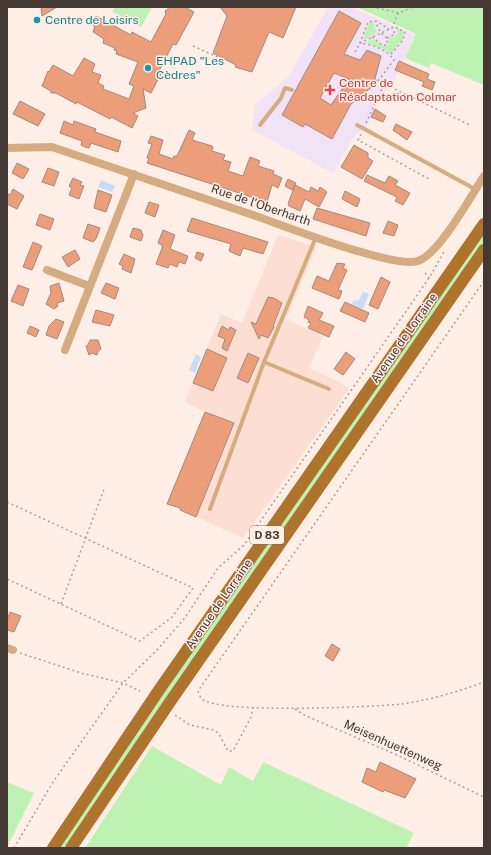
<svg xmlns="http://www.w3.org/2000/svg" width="491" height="855" viewBox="0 0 491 855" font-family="'Public Sans',sans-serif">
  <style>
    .built { fill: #fcdfd2 }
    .medical { fill: #f1e2f5 }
    .green { fill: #bef2b3 }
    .water { fill: #c6ddf6 }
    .building { fill: #ec9e7b; stroke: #a3897e; fill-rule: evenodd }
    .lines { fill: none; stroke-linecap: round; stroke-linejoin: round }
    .path { stroke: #aea099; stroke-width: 1.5; stroke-dasharray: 2 3; stroke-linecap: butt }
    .service { stroke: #d5ac82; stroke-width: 4 }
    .minor { stroke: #d5ac82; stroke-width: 8 }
    .primary { stroke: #ae732d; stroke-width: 12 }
    .culture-dot { fill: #0f9aa8; stroke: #ffeee6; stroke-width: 1.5 }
    .health-dot { fill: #e0444e; stroke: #ffeee6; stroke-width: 1.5 }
    .labels { text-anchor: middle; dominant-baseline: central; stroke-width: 3; stroke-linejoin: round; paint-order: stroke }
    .shield { fill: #ffeee6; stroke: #7b6f69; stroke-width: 1 }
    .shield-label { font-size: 11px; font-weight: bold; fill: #433833 }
    .culture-label { font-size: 12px; fill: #0d838f; stroke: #ffeee6; text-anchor: start }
    .health-label { font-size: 12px; fill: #be3a42; stroke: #ffeee6; text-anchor: start }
    .street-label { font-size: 12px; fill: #433833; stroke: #ffeee6 }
  </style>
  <rect width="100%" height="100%" fill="#ffeee6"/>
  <polygon class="built" points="278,235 317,247 286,319 323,336 309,368 341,383 349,389 243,538 167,504 205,412 185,402 221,314 242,323"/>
  <polygon class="medical" points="328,7 351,7 415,35 392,85 381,95 368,124 352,139 333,173 252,130 255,105 289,76"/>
  <g class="green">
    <polygon points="115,7 152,7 141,27 112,12"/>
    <polygon points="357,7 484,7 484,85 431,63 429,68 405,58 416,34"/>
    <polygon points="373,22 375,25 373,27 378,32 363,40 369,23"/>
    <polygon points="396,28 404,32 402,39 391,53 367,42 372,39 382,45 388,46 389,38 395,37 398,33"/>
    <polygon points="484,233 484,242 66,848 59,848 85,806"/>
    <polygon points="152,746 221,785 229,767 253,781 263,762 414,833 406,848 85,848"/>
    <polygon points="7,782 34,793 7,847"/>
  </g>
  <g class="water">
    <polygon points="101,180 115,186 112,192 98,187"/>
    <polygon points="363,292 369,294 363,309 352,304 353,301 359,300"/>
    <polygon points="196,354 201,357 195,373 189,370"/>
  </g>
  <g class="building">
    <polygon points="41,7 57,7 42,16"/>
    <polygon points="170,7 185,7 194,12 176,45 173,44 159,71 162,72 151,93 143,89 146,108 133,113 138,116 132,128 111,117 110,119 77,102 76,104 56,93 51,93 51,91 42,86 48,71 49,72 53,65 73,76 84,58 95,64 92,72 101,75 98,83 104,86 103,89 129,99 134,86 129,84 138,62 116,54 117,51 114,50 115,48 103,43 104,39 93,32 95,26 91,24 96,16 131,35 132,32 151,42 166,14 165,11"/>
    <polygon points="220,7 296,7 283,38 269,32 252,72 235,67 236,65 213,53 227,16"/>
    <path d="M339,11L361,23L344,54L360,60L367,50L381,56L373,86L351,104L332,139L305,124L303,127L282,115ZM334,73L349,79L331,105L320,98Z"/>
    <polygon points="399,61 429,74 427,79 435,82 432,90 422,86 424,82 395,70"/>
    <polygon points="20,101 45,114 38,126 13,114"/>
    <polygon points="375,109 386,116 383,122 371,117"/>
    <polygon points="64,121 73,125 74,121 96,129 95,132 121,141 118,152 91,143 89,148 85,147 81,145 82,141 60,133"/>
    <polygon points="396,124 412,132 407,140 393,130"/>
    <polygon points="189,130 195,133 192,140 212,146 213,147 212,151 225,155 223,160 231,162 228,171 243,176 250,157 260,161 258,166 274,171 273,174 282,178 278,188 272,185 267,202 147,163 149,159 147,158 152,144 148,143 151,136 163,140 159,154 173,159 174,156 177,156"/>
    <polygon points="354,145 368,153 368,158 373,161 362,179 341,167"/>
    <polygon points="17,163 29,169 23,179 12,173"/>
    <polygon points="48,168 59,172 54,186 42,182"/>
    <polygon points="367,175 385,183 389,176 398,181 395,185 410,193 403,205 395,201 397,197 364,181"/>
    <polygon points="73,178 82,182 80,185 84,186 79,199 69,195 72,188 69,186"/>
    <polygon points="288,179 296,183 292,190 285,186"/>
    <polygon points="295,185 309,192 311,187 318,191 320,187 327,192 319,207 305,199 300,211 289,206 288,204"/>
    <polygon points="13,189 24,196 17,209 7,204 7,193 10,195"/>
    <polygon points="98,190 112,195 106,212 94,208"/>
    <polygon points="345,191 360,199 357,207 342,199"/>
    <polygon points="149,202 159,205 155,217 145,213"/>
    <polygon points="317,208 370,223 366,236 313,219"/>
    <polygon points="40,214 54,219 50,230 36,225"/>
    <polygon points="192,218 268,242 263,254 243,248 240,256 229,251 231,244 187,231"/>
    <polygon points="388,221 398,225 394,236 383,233"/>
    <polygon points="88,224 100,228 96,239 93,242 83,238"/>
    <polygon points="133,228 141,230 143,235 141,241 130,237"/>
    <polygon points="163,230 175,235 170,249 188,256 185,264 179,262 177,267 170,264 168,268 156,264 162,248 162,245 158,243"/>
    <polygon points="33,242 42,246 32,270 23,267"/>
    <polygon points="75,250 80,259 68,267 62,257"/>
    <polygon points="197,252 204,254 201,261 195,258"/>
    <polygon points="124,254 135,259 131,273 122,269 123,266 119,264"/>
    <polygon points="337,263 345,264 343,268 347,270 338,290 342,291 339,299 312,288 317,276 329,281"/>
    <polygon points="381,277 390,282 378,309 369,305"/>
    <polygon points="59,283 64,301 57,303 58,306 54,309 46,304 51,293 50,286"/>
    <polygon points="106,283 119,288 115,299 101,293"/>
    <polygon points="18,285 29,289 23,306 11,301"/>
    <polygon points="268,297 274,298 282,303 273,326 274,327 268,338 261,335 259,339 251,322 256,324"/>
    <polygon points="345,302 369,313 365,322 340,311"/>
    <polygon points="308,306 323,313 319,320 334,326 329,337 308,328 311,323 308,322 309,320 304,317"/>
    <polygon points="96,310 114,315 110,326 92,322"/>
    <polygon points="56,319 64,322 57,339 46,335 49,326"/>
    <polygon points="30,326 39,330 36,337 27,333"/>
    <polygon points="222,326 229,330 230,327 236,330 227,351 222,348 225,339 218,336"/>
    <polygon points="90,340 98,340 101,349 98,351 97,355 92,353 89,355 86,346 88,345"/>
    <polygon points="207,349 227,358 213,391 193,383"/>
    <polygon points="346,352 355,359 343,375 334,369"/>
    <polygon points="248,353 259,358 248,383 237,378"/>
    <polygon points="205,412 234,423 196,517 180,510 181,508 167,504"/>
    <polygon points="10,612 21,616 14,632 7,630 7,620"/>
    <polygon points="332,644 340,649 333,661 325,656"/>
    <polygon points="380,762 416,779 405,798 384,790 383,792 362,782 367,768 376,772"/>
  </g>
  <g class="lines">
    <g class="path">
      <polyline points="372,7 399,13 413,7"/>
      <polyline points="372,37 382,45 387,45 387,38 381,33 375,21"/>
      <polyline points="387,38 395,34 392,28"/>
      <polyline points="193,46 222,59"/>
      <polyline points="355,52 360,43 392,28 398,13"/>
      <polyline points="391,54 403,40 405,32 393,26"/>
      <polyline points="375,80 384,84"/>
      <path d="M378,81L394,60C388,50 371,44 360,43L368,22L376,21L389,29"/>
      <polyline points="366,123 384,84 470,125"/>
      <polyline points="361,134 358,140 429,179"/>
      <polyline points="425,273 429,278"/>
      <path d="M484,281L198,691C199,693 200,698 202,699C216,714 375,707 402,704C430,700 457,692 484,682"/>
      <polyline points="7,502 193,588 172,617 140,641 7,579"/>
      <polyline points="61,604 104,489"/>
      <polyline points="20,653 81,673 123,683 140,691"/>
      <polyline points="295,709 306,716 397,755 484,797"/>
      <polyline points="175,715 190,725 214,730 219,734 228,751 233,751 251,717 253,708"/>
      <polyline points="14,848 53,782 123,683 157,650 184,619 218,568 244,545 429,278 445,250"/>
    </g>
    <g class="service">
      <polyline points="260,125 281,98 285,88 292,90"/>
      <polyline points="357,125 475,189"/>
      <polyline points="316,237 264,362 329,389"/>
      <polyline points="210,509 264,362"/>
    </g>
    <g class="minor">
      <path d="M7,148L52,147C119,169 186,192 253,215C282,225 394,269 418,261C439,254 471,196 484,176"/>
      <polyline points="47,270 89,286"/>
      <polyline points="65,350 134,174"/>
      <polyline points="7,648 13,650"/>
    </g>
    <g class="primary">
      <polyline points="53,848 159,690 484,224"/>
      <polyline points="71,848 172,699 484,250"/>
    </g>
  </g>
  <g class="culture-dot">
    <circle cx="37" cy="20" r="4"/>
    <circle cx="148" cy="68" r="4"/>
  </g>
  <path class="health-dot" d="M328 84h4v4h4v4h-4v4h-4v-4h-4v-4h4z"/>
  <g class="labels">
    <rect class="shield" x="250" y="526" width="34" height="18" rx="3"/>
    <g class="shield-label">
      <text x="267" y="535">D 83</text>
    </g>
    <g class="culture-label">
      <text x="45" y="20">Centre de Loisirs</text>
      <text x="156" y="61">EHPAD "Les<tspan x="156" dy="14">Cèdres"</tspan></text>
    </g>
    <g class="health-label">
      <text x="339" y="83">Centre de<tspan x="339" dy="14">Réadaptation Colmar</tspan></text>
    </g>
    <g class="street-label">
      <text transform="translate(261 205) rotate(19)">Rue de l'Oberharth</text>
      <text transform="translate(404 338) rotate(-55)">Avenue de Lorraine</text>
      <text transform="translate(219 604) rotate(-55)">Avenue de Lorraine</text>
      <text transform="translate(393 745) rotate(24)">Meisenhuettenweg</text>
    </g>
  </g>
  <rect width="491" height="855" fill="none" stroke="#433833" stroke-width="16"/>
</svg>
